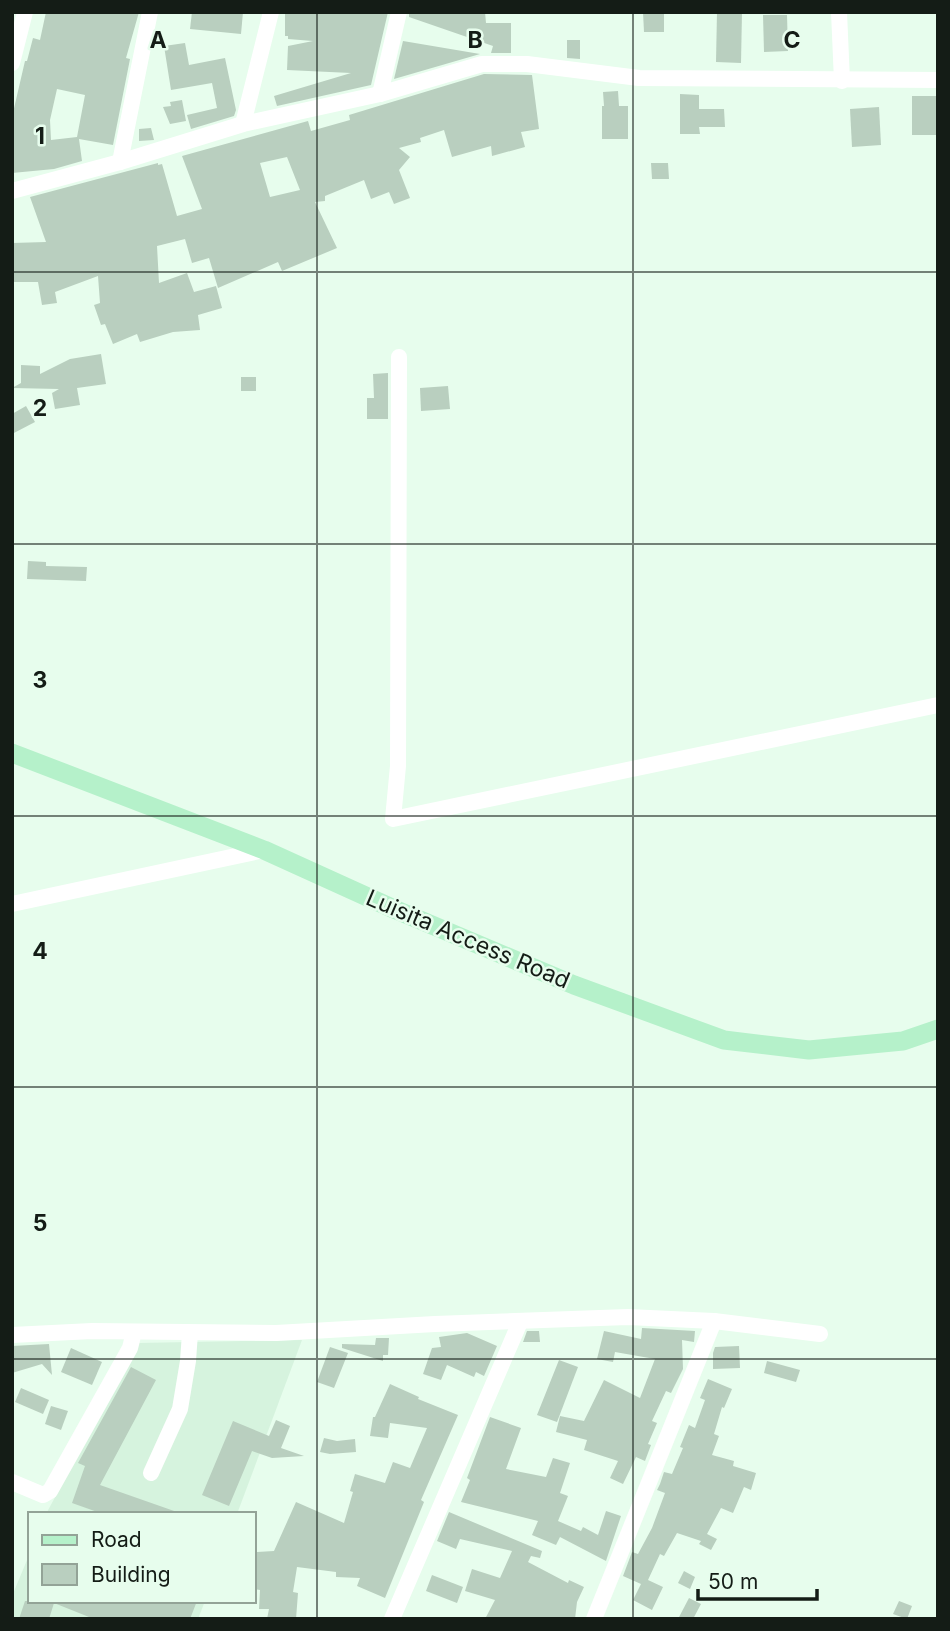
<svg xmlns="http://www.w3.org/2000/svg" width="950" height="1631" viewBox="0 0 950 1631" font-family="Inter,sans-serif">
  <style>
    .built { fill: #d6f3de }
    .building { fill: #b9cfbf; fill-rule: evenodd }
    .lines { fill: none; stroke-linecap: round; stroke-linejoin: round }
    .minor { stroke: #fff; stroke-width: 16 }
    .major { stroke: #b5f1ca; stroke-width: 19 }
    .grid { fill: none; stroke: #141c16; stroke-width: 2; stroke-opacity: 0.55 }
    .labels { text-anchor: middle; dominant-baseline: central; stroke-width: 5; stroke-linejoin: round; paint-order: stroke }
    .street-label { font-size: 23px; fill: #141c16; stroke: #e7fded }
    .grid-label { font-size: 23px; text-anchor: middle; font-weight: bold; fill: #141c16; stroke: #e7fded; stroke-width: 5; stroke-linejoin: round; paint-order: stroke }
  </style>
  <rect width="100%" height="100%" fill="#e7fded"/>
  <g class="built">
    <polygon points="302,1340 237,1514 46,1514 138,1343"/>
    <polygon points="30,1553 30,1601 205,1601 198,1619 12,1619 12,1596"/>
  </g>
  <g class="building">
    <path d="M46,12H139L126,58L130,59L113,145L79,139L82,161L54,169L12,173V117L25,61H27L33,38L40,40ZM57,89L85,95L77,137L51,140L50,120Z"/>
    <polygon points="192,12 243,12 241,34 190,29"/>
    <polygon points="325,12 388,12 371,85 277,106 274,96 351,73 287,70 288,46 313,41 288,39 288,36 285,36 285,14"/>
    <polygon points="409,12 485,12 486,23 511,23 511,53 491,53 493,46 409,17"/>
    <polygon points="643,12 664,12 664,32 644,32"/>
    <polygon points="717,12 742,12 741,63 716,62"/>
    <polygon points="763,15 787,15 788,51 764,52"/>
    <polygon points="567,40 580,40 580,59 567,58"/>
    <polygon points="403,41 480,54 394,79"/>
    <polygon points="185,43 189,65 225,58 236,110 234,116 191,129 187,115 217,108 212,83 171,90 164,46"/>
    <path d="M484,74L532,75L539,129L521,132L525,147L492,156L491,146L452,157L444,130L420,138L421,142L399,148L410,157L399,170L410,198L394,204L389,192L371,199L364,180L325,196V201L315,202L337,248L282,271L278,262L218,288L209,258L192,263L185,239L157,246L159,283L187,273L194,292L216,286L222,308L198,315L200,330L173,332L140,342L137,334L113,344L105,324L101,325L94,305L100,303L98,276L55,292L57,303L42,305L38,282H12V243L46,242L30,197L158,163V165L162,164L177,216L202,209L182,156L308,121L311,131L350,120L349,115ZM287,157L300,190L270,197L260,163Z"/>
    <polygon points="618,91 619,106 628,106 628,139 602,139 602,106 604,106 603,92"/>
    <polygon points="680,94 699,95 699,109 724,109 725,127 699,127 700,134 680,134"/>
    <rect x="912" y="96" width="26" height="39"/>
    <polygon points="182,100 186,121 170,124 163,107 171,106 170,102"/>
    <polygon points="879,107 881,145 852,147 850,109"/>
    <polygon points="151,128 154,140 139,141 139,129"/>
    <polygon points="651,163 668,163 669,179 652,179"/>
    <polygon points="101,354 106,384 77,388 80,405 55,409 52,393 59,389 12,388 21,383 21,365 40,366 40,374 70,359"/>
    <polygon points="388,373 388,419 367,419 367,398 374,398 373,374"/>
    <rect x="241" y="377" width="15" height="14"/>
    <polygon points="448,386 450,409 421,411 420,388"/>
    <polygon points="26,406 35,422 12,434 12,414"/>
    <polygon points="28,561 46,562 46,566 87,567 86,581 27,579"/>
    <polygon points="642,1328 695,1331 694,1342 682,1340 683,1369 671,1393 666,1391 652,1421 657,1423 648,1444 651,1445 645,1461 636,1457 623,1484 610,1478 618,1461 584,1450 587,1440 556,1432 560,1416 584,1421 604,1380 640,1398 655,1359 615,1352 613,1362 597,1359 604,1331 641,1339"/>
    <polygon points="527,1331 539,1331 540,1342 523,1342"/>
    <polygon points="467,1333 497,1346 484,1376 476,1372 474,1377 447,1365 441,1380 423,1374 432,1348 441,1347 439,1337"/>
    <polygon points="376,1338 389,1338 388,1355 383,1355 383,1361 342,1348 342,1344 375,1345"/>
    <polygon points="49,1344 52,1375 42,1364 12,1373 12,1346"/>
    <polygon points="739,1346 740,1368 713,1369 713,1353 715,1347"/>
    <polygon points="330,1347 348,1353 334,1388 317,1382"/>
    <polygon points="71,1348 102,1362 92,1385 61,1372"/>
    <polygon points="559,1360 578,1367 557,1422 537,1415"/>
    <polygon points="767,1361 800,1370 796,1382 764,1373"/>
    <polygon points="131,1367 156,1380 100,1485 177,1512 176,1514 103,1514 72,1503 85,1466 78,1463"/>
    <polygon points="708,1379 732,1389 724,1408 722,1407 714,1434 719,1436 712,1455 734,1461 733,1466 756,1473 751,1490 744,1487 733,1513 721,1508 707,1534 717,1539 711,1550 699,1544 701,1541 677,1533 664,1556 660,1554 648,1580 663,1587 652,1610 633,1600 641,1584 623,1576 632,1552 638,1554 652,1528 665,1493 657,1490 660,1484 664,1472 672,1474 683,1448 680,1447 689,1425 695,1428 705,1400 700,1398"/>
    <polygon points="390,1384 419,1397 418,1399 458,1415 421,1500 424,1502 385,1598 357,1586 360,1578 336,1577 336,1572 297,1567 293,1592 298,1593 296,1619 267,1619 269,1609 259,1609 260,1590 254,1589 254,1570 257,1570 257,1552 274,1551 296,1502 344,1523 353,1492 350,1491 355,1474 385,1483 393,1462 410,1468 427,1428 390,1423 388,1438 370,1436 373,1417 375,1417"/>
    <polygon points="21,1388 49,1400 43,1414 15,1402"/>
    <polygon points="51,1406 68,1411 61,1430 45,1424"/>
    <polygon points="490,1417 521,1428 506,1469 546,1477 553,1458 570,1463 560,1493 568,1496 558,1521 581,1531 583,1527 598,1535 606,1511 621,1516 606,1561 560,1537 556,1545 532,1535 538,1521 461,1502 470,1480 467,1478"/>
    <polygon points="276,1420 290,1426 281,1448 304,1456 272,1458 252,1451 229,1506 202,1495 233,1421 269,1436"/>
    <polygon points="324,1438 337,1441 355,1439 356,1452 330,1454 320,1452"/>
    <polygon points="449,1512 542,1551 540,1558 531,1556 528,1562 568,1583 569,1580 584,1587 577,1602 575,1619 485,1619 495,1600 465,1591 472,1569 500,1578 512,1551 460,1539 456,1549 437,1541"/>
    <polygon points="684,1571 695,1577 690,1589 678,1583"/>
    <polygon points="432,1575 463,1587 457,1603 426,1591"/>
    <polygon points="689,1598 701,1604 693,1619 678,1619"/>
    <polygon points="25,1601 197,1601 190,1619 94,1619 54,1603 49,1619 19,1619"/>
    <polygon points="899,1601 912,1606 907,1619 893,1614"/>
  </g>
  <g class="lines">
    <g class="minor">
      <polyline points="839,12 842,81"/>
      <polyline points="12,63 25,12"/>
      <polyline points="380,94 399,12"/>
      <polyline points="243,124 271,12"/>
      <polyline points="120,162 150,12"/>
      <polyline points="12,191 120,162 243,124 380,94 482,64 527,64 639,78 938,80"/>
      <polyline points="399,357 398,766 393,819 938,705"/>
      <polyline points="12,904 264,850"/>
      <polyline points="12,1335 92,1331 276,1333 435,1324 628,1317 714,1321 820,1334"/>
      <polyline points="151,1473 180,1409 188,1361 190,1333"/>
      <polyline points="12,1482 43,1495 50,1491 130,1348 134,1332"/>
      <polyline points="392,1619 520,1322"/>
      <polyline points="594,1619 714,1321"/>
    </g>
    <polyline class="major" points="12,753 264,850 394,909 574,985 724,1040 809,1050 903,1041 938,1029"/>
  </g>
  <path class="grid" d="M317,12V1619M633,12V1619M12,272H938M12,544H938M12,816H938M12,1087H938M12,1359H938"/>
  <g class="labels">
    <g class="street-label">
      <text transform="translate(468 939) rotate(23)">Luisita Access Road</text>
    </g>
  </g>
  <g class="grid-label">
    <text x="158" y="48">A</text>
    <text x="475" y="48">B</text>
    <text x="792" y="48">C</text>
    <text x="40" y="144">1</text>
    <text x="40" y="416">2</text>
    <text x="40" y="688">3</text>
    <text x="40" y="959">4</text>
    <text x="40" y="1231">5</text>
  </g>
  <rect width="950" height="1631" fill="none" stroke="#141c16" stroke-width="28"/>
  <rect x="28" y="1512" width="228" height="91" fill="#e7fded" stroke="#93a397" stroke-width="2"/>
  <rect x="42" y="1535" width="35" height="10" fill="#b5f1ca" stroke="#93a397" stroke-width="2"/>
  <text x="91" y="1547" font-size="21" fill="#141c16">Road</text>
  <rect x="42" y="1564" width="35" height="21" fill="#b9cfbf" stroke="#93a397" stroke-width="2"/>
  <text x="91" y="1582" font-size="21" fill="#141c16">Building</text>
  <path d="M698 1589v10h119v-10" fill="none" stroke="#141c16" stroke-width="3.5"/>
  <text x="708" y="1589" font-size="21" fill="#141c16" stroke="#e7fded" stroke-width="5" paint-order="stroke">50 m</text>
</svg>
